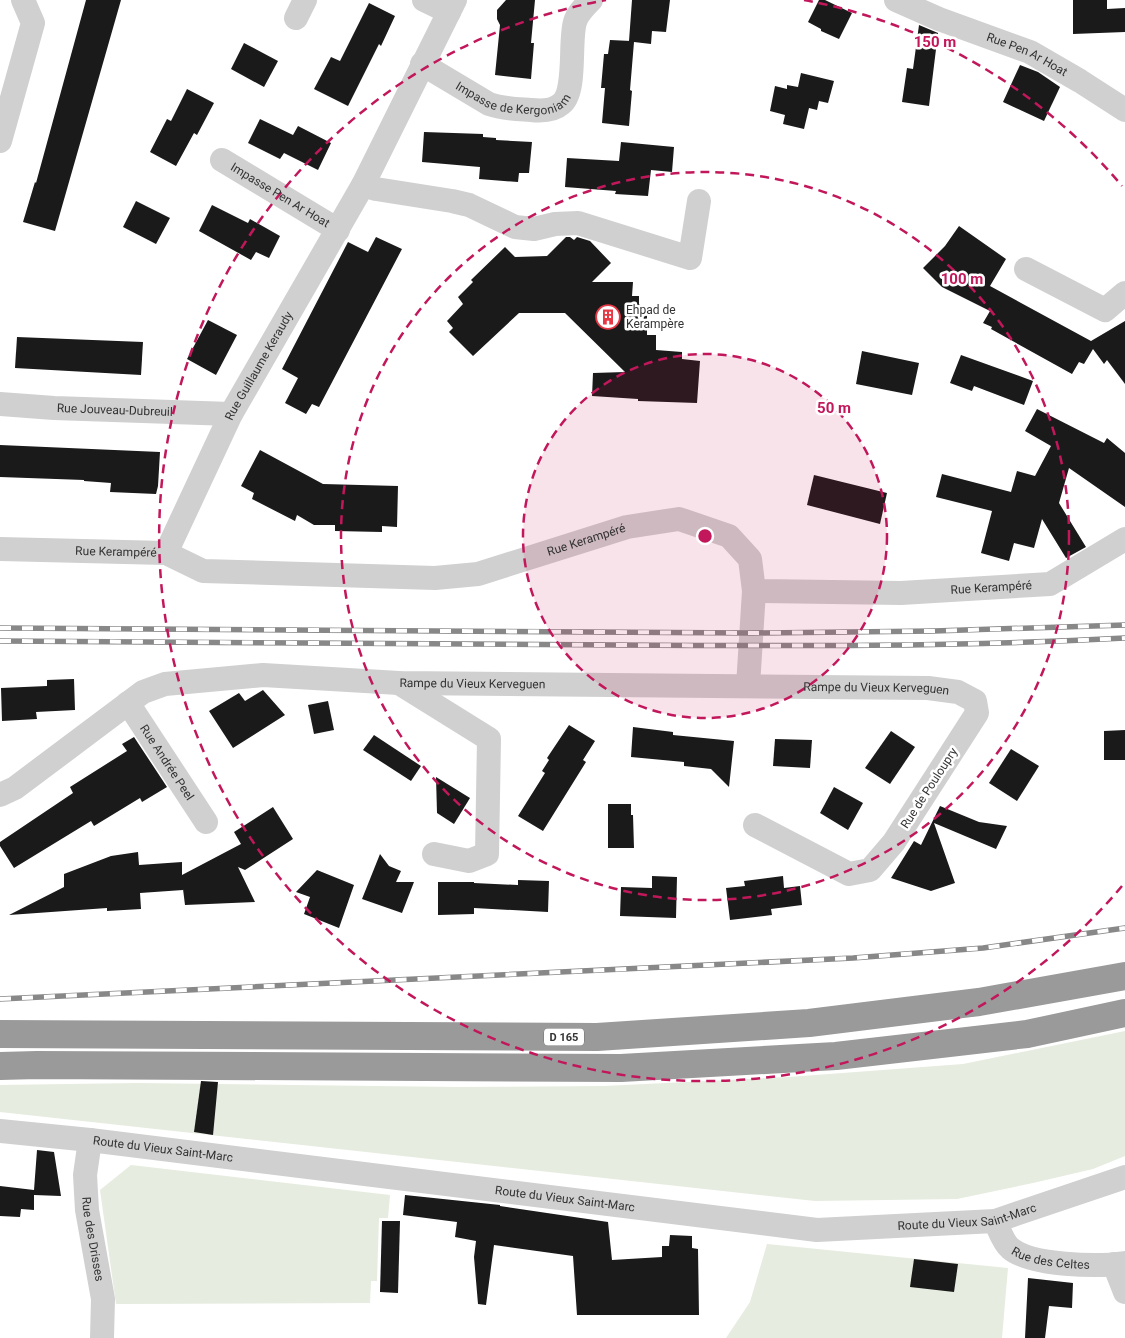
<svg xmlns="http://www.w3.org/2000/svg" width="1125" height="1338" viewBox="0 0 1125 1338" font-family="Roboto,sans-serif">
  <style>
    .green { fill: #e6ecdf }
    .building { fill: #1a1a1a }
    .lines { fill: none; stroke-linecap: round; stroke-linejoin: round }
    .street { stroke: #d0d0d0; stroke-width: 24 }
    .highway { stroke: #9a9a9a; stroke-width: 28 }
    .rail-casing { stroke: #888; stroke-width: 5.5 }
    .rail { stroke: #fff; stroke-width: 4; stroke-dasharray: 11; stroke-linecap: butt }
    .ring { fill: none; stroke: #c2185b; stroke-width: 2.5; stroke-dasharray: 9 6 }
    .labels { text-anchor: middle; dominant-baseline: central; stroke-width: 5; stroke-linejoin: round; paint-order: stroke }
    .shield { fill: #fff; stroke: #707070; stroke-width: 1 }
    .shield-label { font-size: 11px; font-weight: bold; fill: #333 }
    .street-label { font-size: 12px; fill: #333; stroke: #fff }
    .poi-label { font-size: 12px; fill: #333; stroke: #fff; text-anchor: start }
    .centre { fill: #c2185b; stroke: #fff; stroke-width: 2.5 }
    .ring-label { font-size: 15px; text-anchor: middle; font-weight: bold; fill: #c2185b; stroke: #fff; stroke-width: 5; stroke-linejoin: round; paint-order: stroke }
  </style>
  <rect width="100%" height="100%" fill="#fff"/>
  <g class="green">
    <polygon points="1125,1031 1125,1156 1093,1169 1033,1183 957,1199 815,1201 0,1112 0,1085 138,1083 457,1087 604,1086 789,1077 963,1064"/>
    <polygon points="131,1165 390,1195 388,1218 379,1218 377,1281 371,1281 370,1303 116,1304 100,1190"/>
    <polygon points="767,1244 1008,1268 1002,1338 726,1338 750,1302"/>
  </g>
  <g class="building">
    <polygon points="86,0 121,0 55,231 23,222 35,182 36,183"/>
    <polygon points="506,0 535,0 531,43 534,43 531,79 495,75 500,25 497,19 497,10"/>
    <polygon points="632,0 670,0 666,32 652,31 651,44 634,42 630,90 632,91 629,126 602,123 605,88 601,88 604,54 608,54 610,40 631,41 629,41"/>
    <polygon points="819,0 825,0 852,13 839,39 821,31 821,29 808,22"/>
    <polygon points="1073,0 1107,0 1107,9 1125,8 1125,32 1073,34"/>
    <polygon points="369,3 395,16 381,46 379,44 348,106 314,89 331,57 340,61"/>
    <polygon points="919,25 938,33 929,106 902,102 907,68 913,69"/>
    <polygon points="244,43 278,61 264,87 231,69"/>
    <polygon points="1020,65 1038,72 1060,87 1044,121 1003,102"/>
    <polygon points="801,73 834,81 828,103 819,101 817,110 809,108 804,129 783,124 785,115 770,111 775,86 787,89 787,85 798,87"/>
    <polygon points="187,89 214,103 197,135 194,133 176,166 150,152 167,119 171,121"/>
    <polygon points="260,119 293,135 298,126 331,143 318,170 284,153 280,159 248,143"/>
    <polygon points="424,132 483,134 483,137 496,138 496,140 532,142 529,173 519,173 518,182 479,179 480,167 422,162"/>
    <polygon points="621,142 674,147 672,172 651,170 648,196 615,194 616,191 565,187 567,158 619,161"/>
    <polygon points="136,201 170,218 156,244 123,227"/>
    <polygon points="212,205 248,223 250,219 280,236 269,258 256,252 251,260 199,231"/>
    <polygon points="959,226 1006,259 990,286 1091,341 1125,321 1125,384 1107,360 1104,364 1093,349 1084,364 1079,362 1072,374 991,329 992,327 983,323 990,311 942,287 923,268 945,246"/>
    <polygon points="376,237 402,249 319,407 312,404 306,414 285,403 298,378 282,369 348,242 368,252"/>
    <polygon points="566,237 570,237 574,240 577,237 590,241 611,263 592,282 633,282 632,296 639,296 639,304 647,313 647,335 656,335 656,350 682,352 682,359 700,361 697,403 638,401 638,399 592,396 593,373 625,372 565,313 519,313 473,356 449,332 453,328 447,321 463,304 458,297 473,282 471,280 505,247 515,257 547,256"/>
    <polygon points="208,320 237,335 216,375 187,359"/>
    <polygon points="17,337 143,342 141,375 15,368"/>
    <polygon points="862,351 919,363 912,395 856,384"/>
    <polygon points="961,355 1033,381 1024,405 974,386 972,391 950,383"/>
    <polygon points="1037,409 1104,443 1107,438 1125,453 1125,507 1069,468 1059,503 1086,547 1066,558 1042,519 1034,548 1014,543 1009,561 981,553 992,511 936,497 942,474 1011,492 1017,471 1035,476 1051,446 1025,431"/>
    <polygon points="0,445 160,452 158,486 156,494 110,492 111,483 84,481 84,480 0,477"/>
    <polygon points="260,450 323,484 398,486 397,527 382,526 382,532 335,531 335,525 314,525 297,515 295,521 252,499 254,493 241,486"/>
    <polygon points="814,475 887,493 880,524 807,505"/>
    <polygon points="74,679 75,710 36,712 37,719 2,721 1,688 47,686 47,680"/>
    <polygon points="263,690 285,715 233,748 209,711 239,693 245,701"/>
    <polygon points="328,701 334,730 314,734 308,705"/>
    <polygon points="569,725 595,741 583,760 586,762 543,831 518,816 545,773 542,771 549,760 547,758"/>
    <polygon points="633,727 673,732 673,735 734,741 729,787 711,769 684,766 684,762 631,757"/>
    <polygon points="1125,730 1125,760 1104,760 1104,731"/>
    <polygon points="891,731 915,747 890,784 865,768"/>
    <polygon points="374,735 421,766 411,781 363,750"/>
    <polygon points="134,737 167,787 142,802 140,798 94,826 91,821 14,868 0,846 0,842 73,793 70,787 127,751 122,744"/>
    <polygon points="775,739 812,740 810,768 773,766"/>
    <polygon points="1011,749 1039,766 1017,801 989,783"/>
    <polygon points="436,777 470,798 454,824 437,813"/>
    <polygon points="834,787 863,803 848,830 820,813"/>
    <polygon points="608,804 631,804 631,815 633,815 634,848 608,848"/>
    <polygon points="940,806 979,822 1007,826 996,849 934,823 955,883 931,891 891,878 914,841 921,845"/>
    <polygon points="273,807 293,839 245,870 238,867 255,902 185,905 183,889 183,890 140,893 141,909 107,911 107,908 9,915 64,887 64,874 111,856 138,852 139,865 182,862 182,875 241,844 234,832"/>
    <polygon points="380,854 389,866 401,871 396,882 414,882 402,913 362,899"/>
    <polygon points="317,870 354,885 339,928 304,914 310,897 296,892"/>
    <polygon points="652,876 677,877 676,918 620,916 621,887 652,888"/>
    <polygon points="783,876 784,888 800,886 802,905 771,909 772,915 730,920 726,888 745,886 744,881"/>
    <polygon points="518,880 549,881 548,912 474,908 474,914 438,915 438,882 474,882 474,883 518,885"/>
    <polygon points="201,1081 218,1082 213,1135 194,1132"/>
    <polygon points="37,1150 54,1152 61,1196 34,1195 34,1210 21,1209 20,1217 0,1216 0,1186 34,1190"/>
    <polygon points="405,1195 500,1205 500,1206 608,1222 612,1260 662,1257 662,1246 669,1246 670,1235 692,1236 692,1248 698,1249 699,1315 577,1315 573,1256 494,1245 486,1305 478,1304 474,1257 476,1241 455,1237 457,1222 403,1215"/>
    <polygon points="382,1221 400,1221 398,1293 380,1292"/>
    <polygon points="914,1259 958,1264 954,1292 910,1287"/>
    <polygon points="1028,1278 1073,1283 1072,1308 1049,1306 1045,1338 1025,1338"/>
  </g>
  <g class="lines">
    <g class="street">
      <polyline points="424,0 449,12"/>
      <path id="s1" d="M896,0L939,19L1030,52L1080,81L1125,110"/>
      <polyline points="296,18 305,0"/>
      <path id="s2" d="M422,64L489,104C503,109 516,109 531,110C540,111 553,111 561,104C577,92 569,42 575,22C577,14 585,6 591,0"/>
      <polyline points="0,141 33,23 23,0"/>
      <path id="s3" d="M222,160L338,230"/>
      <polyline points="363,185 376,189 452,201 469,205 515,227 534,229 555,224 578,223 690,258 699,201"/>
      <polyline points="1026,269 1105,310 1125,293"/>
      <path id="s4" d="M0,404L54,408L231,414"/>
      <path id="s5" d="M0,549L166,553L203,571L435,578L478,574L627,527L679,519L729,536L750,559L754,591L901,593L1050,584L1125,539"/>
      <path id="s6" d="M166,553L231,414L363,185L455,0"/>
      <polyline points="399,683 489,739 487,854 469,861 434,854"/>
      <polyline points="748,686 754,591"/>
      <path id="s7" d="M128,703L206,822"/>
      <path id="s8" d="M0,795L15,788L143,692L165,684L263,675L399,683L928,688L958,692L975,701L977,713L894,842L870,870L849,874L755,825"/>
      <path id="s9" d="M0,1131L90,1140L817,1230L995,1221L1125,1177"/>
      <path id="s10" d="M90,1140L85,1175L87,1210L103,1299L102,1338"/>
      <path id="s11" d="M995,1221C999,1229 1003,1242 1010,1248C1030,1266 1099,1267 1125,1263"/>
      <polyline points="1114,1264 1125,1292"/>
    </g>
    <g class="highway">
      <polyline points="0,1034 597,1037 809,1023 979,1002 1125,976"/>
      <polyline points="0,1066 37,1065 621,1068 836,1056 1027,1034 1125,1013"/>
    </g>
    <g class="rail-casing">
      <g id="rail">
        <polyline points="0,628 751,633 934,631 1125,625"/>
        <path d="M0,641C205,642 411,644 616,645C786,646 956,647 1125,638"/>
        <polyline points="0,999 853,958 983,948 1125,928"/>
      </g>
    </g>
    <use href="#rail" class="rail"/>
  </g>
  <circle cx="705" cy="536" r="182" fill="#c2185b" fill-opacity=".12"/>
  <g class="ring">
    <circle cx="705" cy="536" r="182"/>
    <circle cx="705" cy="536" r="364"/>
    <path d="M1122 886A545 545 0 1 1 606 0M804 0A545 545 0 0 1 1122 186"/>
  </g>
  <defs>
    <g id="building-ring" transform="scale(1.25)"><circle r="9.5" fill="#fff" stroke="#e63946" stroke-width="1.5"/><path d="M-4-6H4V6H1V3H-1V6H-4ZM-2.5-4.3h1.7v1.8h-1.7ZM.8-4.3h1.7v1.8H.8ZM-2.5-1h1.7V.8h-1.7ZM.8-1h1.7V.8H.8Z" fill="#e63946"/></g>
  </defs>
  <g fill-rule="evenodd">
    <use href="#building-ring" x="608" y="317"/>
  </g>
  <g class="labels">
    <rect class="shield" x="544" y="1028.5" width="40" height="17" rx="4"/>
    <g class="shield-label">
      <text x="564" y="1037">D 165</text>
    </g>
    <g class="street-label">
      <text stroke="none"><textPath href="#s1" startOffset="142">Rue Pen Ar Hoat</textPath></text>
      <text stroke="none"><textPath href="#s2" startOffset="102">Impasse de Kergoniam</textPath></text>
      <text stroke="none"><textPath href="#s3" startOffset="68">Impasse Pen Ar Hoat</textPath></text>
      <text stroke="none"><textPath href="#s6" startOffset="209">Rue Guillaume Keraudy</textPath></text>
      <text stroke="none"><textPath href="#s4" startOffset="115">Rue Jouveau-Dubreuil</textPath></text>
      <text stroke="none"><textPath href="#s5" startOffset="596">Rue Kerampéré</textPath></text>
      <text stroke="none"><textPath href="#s5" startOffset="116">Rue Kerampéré</textPath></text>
      <text stroke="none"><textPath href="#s5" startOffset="1045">Rue Kerampéré</textPath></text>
      <text stroke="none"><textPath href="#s8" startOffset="508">Rampe du Vieux Kerveguen</textPath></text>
      <text stroke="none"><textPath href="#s8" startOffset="912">Rampe du Vieux Kerveguen</textPath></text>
      <text stroke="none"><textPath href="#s7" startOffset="71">Rue Andrée Peel</textPath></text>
      <text transform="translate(929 788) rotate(-57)">Rue de Pouloupry</text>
      <text stroke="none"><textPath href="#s9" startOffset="164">Route du Vieux Saint-Marc</textPath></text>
      <text stroke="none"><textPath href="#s9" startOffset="569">Route du Vieux Saint-Marc</textPath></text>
      <text stroke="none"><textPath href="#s9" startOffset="974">Route du Vieux Saint-Marc</textPath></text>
      <text stroke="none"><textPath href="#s10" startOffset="100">Rue des Drisses</textPath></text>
      <text stroke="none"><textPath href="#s11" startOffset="74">Rue des Celtes</textPath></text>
    </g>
    <g class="poi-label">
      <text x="626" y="310">Ehpad de<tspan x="626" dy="14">Kerampère</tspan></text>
    </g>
  </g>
  <circle cx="705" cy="536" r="8" class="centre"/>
  <g class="ring-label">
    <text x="935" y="47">150 m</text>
    <text x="962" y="284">100 m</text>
    <text x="834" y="413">50 m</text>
  </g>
</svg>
